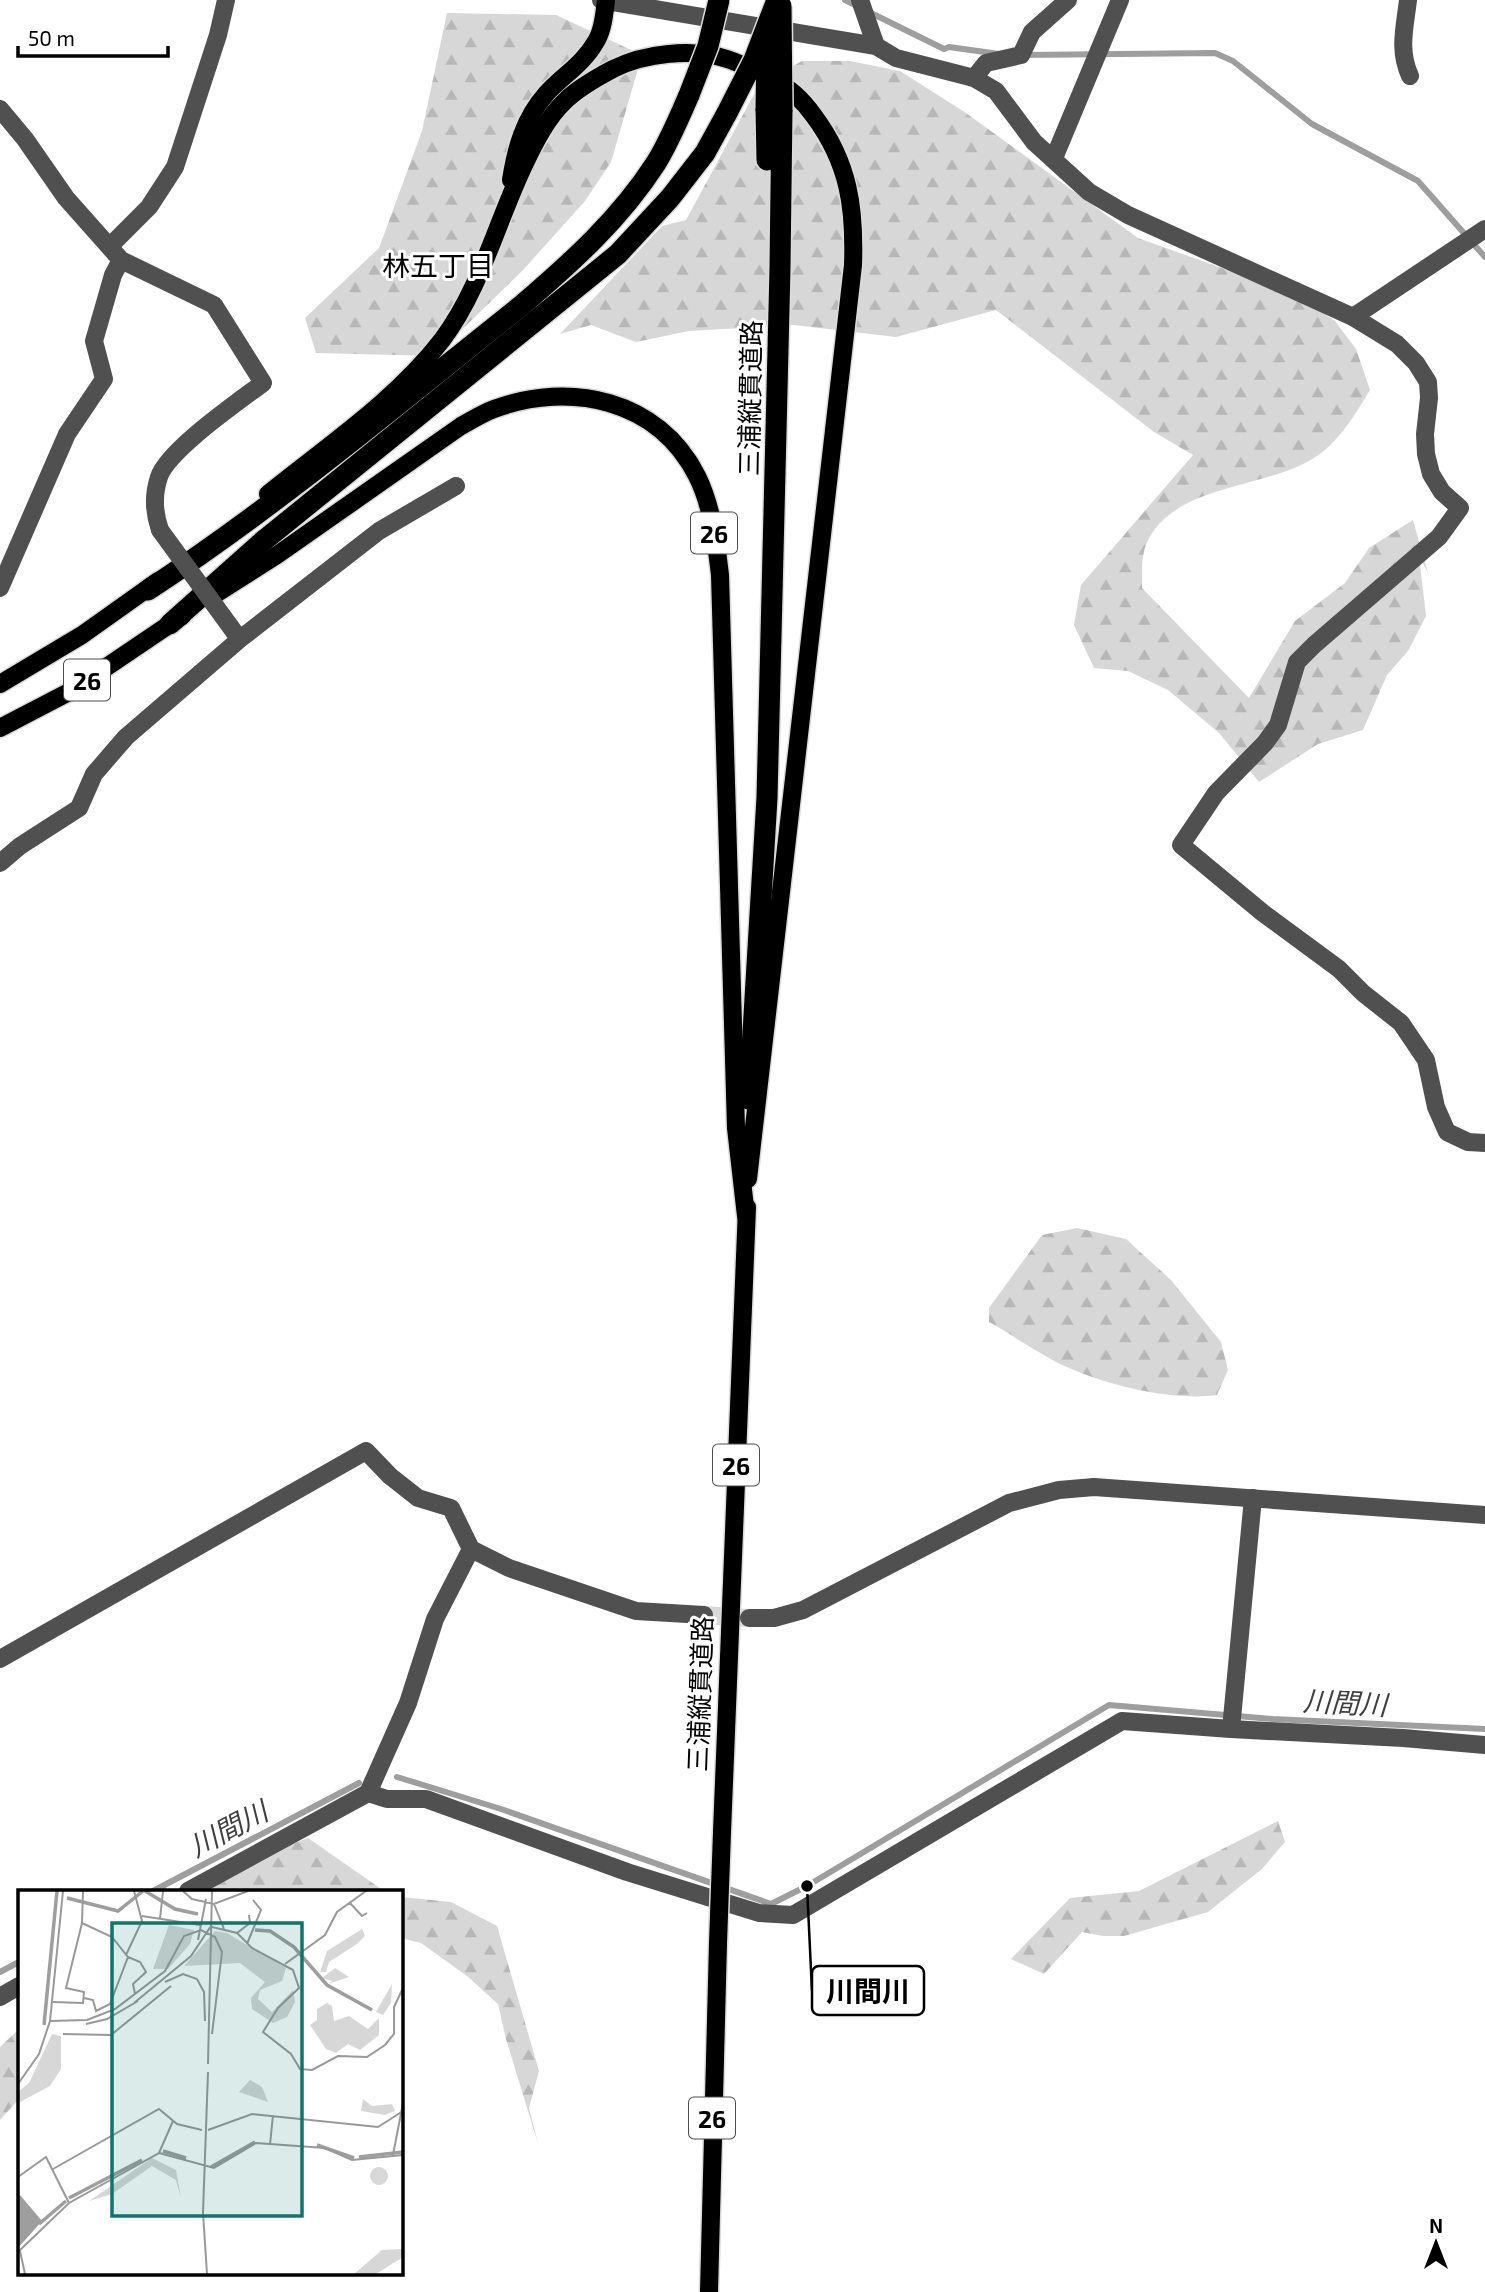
<svg xmlns="http://www.w3.org/2000/svg" width="1485" height="2292" viewBox="0 0 1485 2292" font-family="'Exo 2','Noto Sans JP',sans-serif">
  <style>
    .forest { fill: url(#forest-firs) }
    .lines { fill: none; stroke-linecap: round; stroke-linejoin: round }
    .stream { stroke: #9e9e9e; stroke-width: 6 }
    .minor-tunnel { stroke: #d9d9d9; stroke-width: 18; stroke-dasharray: 18 9; stroke-linecap: butt }
    .major-casing { stroke: #dbdbdb; stroke-width: 21 }
    .highway-casing { stroke: #dbdbdb; stroke-width: 24 }
    .minor { stroke: #505050; stroke-width: 18 }
    .major { stroke: #000; stroke-width: 18 }
    .highway { stroke: #000; stroke-width: 21 }
    .major-bridge-casing { stroke: #dbdbdb; stroke-width: 21; stroke-linecap: butt }
    .highway-bridge-casing { stroke: #dbdbdb; stroke-width: 24; stroke-linecap: butt }
    .minor-bridge { stroke: #505050; stroke-width: 18 }
    .major-bridge { stroke: #000; stroke-width: 18 }
    .highway-bridge { stroke: #000; stroke-width: 21 }
    .labels { text-anchor: middle; dominant-baseline: central; stroke-width: 6; stroke-linejoin: round; paint-order: stroke }
    .shield { fill: #fff; stroke: #4c4c4c; stroke-width: 2 }
    .shield-label { font-size: 24px; font-weight: bold; fill: #000 }
    .street-label { font-size: 26px; fill: #000; stroke: #fff }
    .neighbourhood-label { font-size: 28px; fill: #000; stroke: #fff }
    .water-label { font-size: 28px; font-style: italic; fill: #3f3f3f; stroke: #fff }
    .inset-river { fill: none; stroke: #9e9e9e; stroke-width: 3.5 }
    .inset-road { fill: none; stroke: #999; stroke-width: 2 }
    .view { fill: #0f766e; fill-opacity: 0.15; stroke: #0f766e; stroke-width: 3.5 }
    .inset-edge { fill: none; stroke: #000; stroke-width: 3.5 }
    .leader { fill: none; stroke: #000; stroke-width: 2.5 }
    .callout-dot { fill: #000; stroke: #fff; stroke-width: 2.5 }
    .callout { fill: #fff; stroke: #000; stroke-width: 2.5 }
    .callout-label { font-size: 28px; text-anchor: middle; font-weight: bold; fill: #000 }
  </style>
  <defs>
    <pattern id="forest-firs" width="22" height="20" patternUnits="userSpaceOnUse" patternTransform="scale(1.75)"><rect width="22" height="20" fill="#d7d7d7"/><path d="M5 1l3.5 6h-7zM16 11l3.5 6h-7z" fill="#b7b7b7"/></pattern>
  </defs>
  <rect width="100%" height="100%" fill="#fff"/>
  <g class="forest">
    <polygon points="447,13 556,15 642,55 611,162 585,201 523,270 435,356 316,353 305,318 379,248 422,131"/>
    <path d="M802,61H850L900,71L966,113L1138,238L1244,276L1310,304L1335,321L1356,349L1370,390C1354,417 1335,448 1307,462C1258,489 1170,486 1146,545C1141,558 1142,574 1142,588L1249,698L1295,621L1345,583L1369,548L1413,520L1428,573L1419,556L1426,616L1408,651L1387,675L1363,730L1318,744L1259,782L1219,733L1168,690L1128,671L1094,668L1074,625L1081,585L1193,455L1154,432L996,310L896,337L794,325L689,331L636,342L591,325L560,334L662,226L686,220L759,85Z"/>
    <path d="M1077,1228L1126,1239L1171,1280L1221,1342L1228,1370L1217,1395C1175,1401 1114,1387 1074,1370C1046,1359 1016,1337 989,1322V1308L1042,1235Z"/>
    <polygon points="1278,1821 1285,1842 1262,1869 1208,1912 1124,1936 1103,1936 1082,1932 1044,1974 1011,1959 1070,1898 1139,1891"/>
    <polygon points="308,1838 384,1891 205,1891 246,1862"/>
    <polygon points="401,1897 451,1902 497,1926 539,2071 529,2108 539,2147 506,2039 498,2004 467,1976 421,1943 401,1938"/>
    <polygon points="19,2029 19,2099 0,2120 0,2047"/>
  </g>
  <g class="lines">
    <g class="stream">
      <polyline points="845,0 859,7"/>
      <polyline points="869,12 944,49 949,47 999,54"/>
      <polyline points="1024,55 1215,53 1233,61 1312,124 1418,181 1485,257"/>
      <polyline points="397,1777 501,1809 771,1904 807,1886 1109,1705 1273,1719 1485,1729"/>
      <polyline points="153,1891 359,1783"/>
      <polyline points="0,1972 19,1962"/>
    </g>
    <polyline class="minor-tunnel" points="704,1615 746,1618"/>
    <g class="major-casing">
      <g id="major">
        <path d="M511,180C516,148 524,119 546,94C561,77 583,64 595,43C603,31 604,15 606,1"/>
        <path d="M268,494C327,446 395,401 442,340C481,288 497,221 525,163C535,142 547,118 565,101C578,88 596,78 613,69C645,53 692,48 727,59C743,64 759,73 775,81C790,88 804,102 814,116C849,163 855,208 853,265L748,1179"/>
        <path d="M211,597L277,555L461,426C472,420 483,413 494,409C570,381 658,399 697,476C712,506 716,541 720,575L736,1128L746,1216"/>
        <polyline points="0,684 82,635 158,581"/>
        <polyline points="0,728 71,691 182,616"/>
        <polyline points="722,1832 747,1207"/>
        <polyline points="709,2292 718,1943"/>
      </g>
    </g>
    <g class="highway-casing">
      <g id="highway">
        <polyline points="766,109 767,160"/>
        <path d="M148,590C279,504 400,402 522,305C572,262 620,219 656,163C669,142 679,118 689,95"/>
        <polyline points="170,624 262,542 618,254 670,198 705,153 727,113"/>
        <polyline points="749,1099 767,798 780,268 782,110"/>
      </g>
    </g>
    <g class="minor">
      <polyline points="601,0 876,46 896,58 974,78 996,91 1034,142 1089,192 1128,215 1353,317 1397,344 1416,363 1428,382 1429,398 1425,434 1426,454 1431,474 1442,492 1460,508 1439,537 1314,645 1297,662 1278,725 1265,743 1216,793 1181,845 1263,913 1339,969 1363,993 1401,1023 1426,1060 1436,1107 1447,1132 1468,1142 1485,1143"/>
      <polyline points="860,0 876,46"/>
      <path d="M1408,0C1405,27 1398,50 1410,76"/>
      <polyline points="974,78 986,63 1021,55 1032,32 1068,0"/>
      <path d="M0,109L25,139L66,198L121,260L214,305L263,383C238,402 168,450 159,477C153,495 154,513 160,530"/>
      <polyline points="1054,158 1120,0"/>
      <polyline points="110,246 149,207 175,167 218,35 226,0"/>
      <polyline points="1353,317 1485,229"/>
      <polyline points="0,588 67,434 104,379 94,341 113,275 121,260"/>
      <polyline points="0,863 20,846 79,808 94,774 126,737 240,639 379,531 456,486"/>
      <polyline points="749,1618 774,1618 803,1610 1009,1503 1059,1490 1094,1487 1485,1515"/>
      <polyline points="0,1659 366,1451 390,1476 418,1498 451,1508 471,1549 509,1568 636,1611 704,1615"/>
      <polyline points="1231,1729 1253,1498"/>
      <polyline points="368,1793 387,1799 426,1799 627,1872 759,1913 793,1915 1122,1721 1231,1729 1403,1738 1485,1745"/>
      <polyline points="188,1891 368,1793 408,1703 435,1619 471,1549"/>
      <polyline points="0,1997 19,1986"/>
    </g>
    <use href="#major" class="major"/>
    <use href="#highway" class="highway"/>
    <g class="major-bridge-casing">
      <polyline id="major-bridge" points="718,1943 722,1832"/>
    </g>
    <g class="highway-bridge-casing">
      <g id="highway-bridge">
        <polyline points="781,6 782,110"/>
        <polyline points="689,95 708,46 719,0"/>
        <polyline points="766,109 767,49"/>
        <polyline points="727,113 754,60 777,0"/>
      </g>
    </g>
    <polyline class="minor-bridge" points="160,530 235,633"/>
    <use href="#major-bridge" class="major-bridge"/>
    <use href="#highway-bridge" class="highway-bridge"/>
  </g>
  <g class="labels">
    <g class="shield">
      <rect x="691" y="512.5" width="46" height="41" rx="5"/>
      <rect x="64" y="659.5" width="46" height="41" rx="5"/>
      <rect x="713" y="1444.5" width="46" height="41" rx="5"/>
      <rect x="689" y="2097.5" width="46" height="41" rx="5"/>
    </g>
    <g class="shield-label">
      <text x="714" y="533">26</text>
      <text x="87" y="680">26</text>
      <text x="736" y="1465">26</text>
      <text x="712" y="2118">26</text>
    </g>
    <g class="street-label">
      <text transform="translate(749 398) rotate(-89)">三浦縦貫道路</text>
      <text transform="translate(699 1694) rotate(-88)">三浦縦貫道路</text>
    </g>
    <g class="neighbourhood-label">
      <text x="438" y="265">林五丁目</text>
    </g>
    <g class="water-label">
      <text transform="translate(1345 1702) rotate(3)">川間川</text>
      <text transform="translate(228 1828) rotate(-28)">川間川</text>
    </g>
  </g>
  <g transform="translate(18 1890)">
    <rect width="385" height="385" fill="#fff"/>
    <path d="M151,35L176,40L172,54L150,79H135ZM344,39L347,46L339,54L311,72L308,82H302L309,61ZM197,41L209,43L268,78L264,91L242,100L240,109L254,122L275,100L277,112L269,127L255,133L234,119L233,108L247,92L222,73L166,76ZM317,78L331,87L310,94L314,91L304,88ZM374,94L373,113L365,125L358,122ZM309,113L314,116L316,131L331,126L350,139L361,128V145L342,160L330,154L318,163L308,159L292,135L299,130V119ZM34,144L43,146V179L32,196L0,213V202L11,193ZM232,190L244,197L250,212L221,202ZM345,209L354,216L374,214L377,221L367,225L343,221ZM134,268L158,280L163,308L158,290L134,276L94,304L71,311ZM352 286a9 9 0 1 1 18 0a9 9 0 1 1-18 0ZM385,359V367L358,384H336L364,360Z" fill="#d7d7d7"/>
    <path d="M2,305L24,331L0,358V306Z" fill="#9e9e9e"/>
    <path class="inset-river" d="M127,1L157,19L180,24M49,8L100,21L125,1M237,40L252,41L276,57L309,95L354,120M26,135L39,1M299,255L336,268M145,261L168,268M341,267L385,262M193,277L237,252M51,308L124,270M21,334L48,311"/>
    <path class="inset-road" d="M165,1L174,9L196,14L230,1M331,12L344,26L349,23M196,14L206,39M124,26L182,35M142,29L145,1M64,33L94,47L110,67L122,72L128,82L115,94L117,104M194,37L219,43L234,58L275,80L281,98L260,118L245,142L273,164L282,179L294,180L320,166L349,167L367,155L376,144V117L385,98M219,43L232,33L231,25M180,50L188,9M229,54L243,20L235,10M108,65L124,31L116,1M267,74L307,45L319,22L348,1M147,92L165,84L179,89L186,102L187,131M66,108L75,110L78,121L92,114L110,67M35,112L65,113L66,102L48,98L64,33L65,1M116,113L173,66L193,36M32,131L69,130L97,119L147,81L166,46L183,40L197,47L204,62L194,144M68,134L89,129L120,111M45,144L93,145L153,96M190,174L194,1M0,194L21,164L32,131L45,1M190,240L234,224L360,237L385,221M252,255L255,225M141,263L196,278L238,253L307,258L334,270L385,265M375,265L385,213M35,279L141,219L159,234L184,240M0,287L28,267L51,313M2,361L7,384M0,362L51,313L141,263L155,231M189,384L185,323L190,182"/>
    <path class="view" d="M94,33H284V326H94Z"/>
    <rect width="385" height="385" class="inset-edge"/>
  </g>
  <path class="leader" d="M807 1886L812 1991"/>
  <circle class="callout-dot" cx="807" cy="1886" r="7"/>
  <rect class="callout" x="812" y="1966" width="112" height="49" rx="7"/>
  <g class="callout-label">
    <text x="868" y="2001">川間川</text>
  </g>
  <g transform="translate(1436 2243)" stroke="#ffffff" stroke-width="5" paint-order="stroke">
  <path d="M0-5L12 26L0 18L-12 26Z" fill="#000000"/>
  <text y="-10" font-size="19" font-weight="bold" text-anchor="middle" fill="#000000">N</text>
  </g>
  <path d="M18 46v10h150v-10" fill="none" stroke="#000000" stroke-width="3.5"/>
  <text x="28" y="46" font-size="21" fill="#000000" stroke="#ffffff" stroke-width="5" paint-order="stroke">50 m</text>
</svg>
